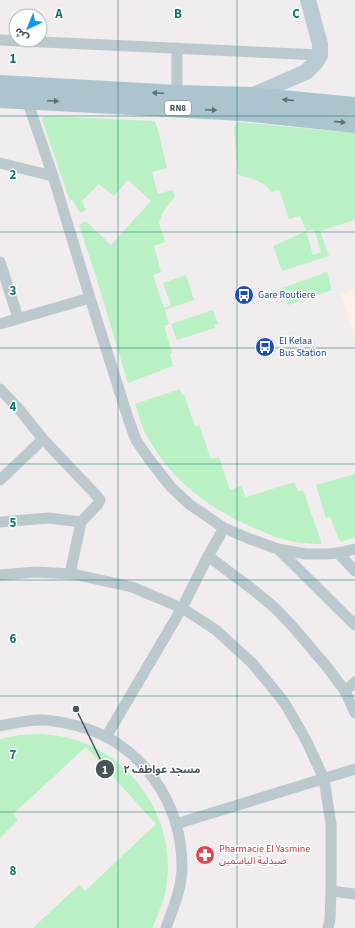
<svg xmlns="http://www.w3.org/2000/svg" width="355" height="928" viewBox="0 0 355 928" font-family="'Source Sans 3','Noto Sans Arabic',sans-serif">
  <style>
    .commercial { fill: #fdf1e5 }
    .green { fill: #b9f1c4; fill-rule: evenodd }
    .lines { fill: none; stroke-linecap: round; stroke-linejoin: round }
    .street { stroke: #bbc9ce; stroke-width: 11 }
    .secondary { stroke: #bacbd3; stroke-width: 16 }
    .primary { stroke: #abc4ce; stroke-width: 18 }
    .oneway { fill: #5e7178 }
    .grid { fill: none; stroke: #0f766e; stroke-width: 1; stroke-opacity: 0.55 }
    .labels { text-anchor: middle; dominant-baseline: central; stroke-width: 3; stroke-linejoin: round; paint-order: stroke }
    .shield { fill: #fff; stroke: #7d888d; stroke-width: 1 }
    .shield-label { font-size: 9px; font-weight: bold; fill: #45555c }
    .transit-label { font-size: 10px; fill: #164399; stroke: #fff; text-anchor: start }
    .health-label { font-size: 10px; fill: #be3a42; stroke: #fff; text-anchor: start }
    .grid-label { font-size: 13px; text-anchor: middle; font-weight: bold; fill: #0f766e; stroke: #fff; stroke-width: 3; stroke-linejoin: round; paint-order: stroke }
    .leader { fill: none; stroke: #45555c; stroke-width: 1.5 }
    .callout-dot { fill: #45555c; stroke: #fff; stroke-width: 1.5 }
    .mark-label { font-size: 12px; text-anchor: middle; font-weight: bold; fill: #fff }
    .callout-label { font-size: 11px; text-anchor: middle; font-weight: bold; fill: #45555c; stroke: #fff; stroke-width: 3; stroke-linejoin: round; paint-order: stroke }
  </style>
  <rect width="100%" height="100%" fill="#f1edee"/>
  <polygon class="commercial" points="355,289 355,338 341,294"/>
  <g class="green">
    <polygon points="45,116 154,121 157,126 167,168 152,172 158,194 172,190 175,196 163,212 159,223 165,242 154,246 161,272 153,275 164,308 171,305 163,283 186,275 194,300 165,310 169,324 164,326 172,353 170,354 173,366 128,383 96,277 79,225 86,221 111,245 151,201 128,180 114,196 99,184 82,201 86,210 80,213 72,199 70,201 42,120"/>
    <path d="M238,122L355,133V220L320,231L329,256L282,271L273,246L306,231L300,216L289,219L279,190L271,192C265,181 250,178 238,175L234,128L235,125ZM314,229L321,252L313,255L306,231Z"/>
    <polygon points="327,272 332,290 288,305 282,288"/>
    <polygon points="213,310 218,324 214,325 215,328 177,340 171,324"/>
    <path d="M180,389L182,395L184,394L195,426L199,425L211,459L219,457L230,490L241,486L246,497L294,482L298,491L303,490L321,541V544C306,544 290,542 276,537C269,535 263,531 256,529C210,509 171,481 147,436C141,426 139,415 135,404Z"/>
    <polygon points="355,474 355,537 342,542 339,540 330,517 326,518 316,485"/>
    <path d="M41,734C55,735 69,737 82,742C142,765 179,831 165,894C162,906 157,917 152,928H33L79,885L85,891L156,824L86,747L13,814L18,820L0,838V739L20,735Z"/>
  </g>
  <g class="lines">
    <g class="street">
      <polyline points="0,40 320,55"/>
      <polyline points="177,48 177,99"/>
      <polyline points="27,100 53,176 90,298 128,418 136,440 149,459 171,487 189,504 224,528 250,539 278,549 306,554 326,554 338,553 355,549"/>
      <polyline points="0,163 53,176"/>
      <polyline points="0,262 18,318"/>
      <polyline points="0,324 90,298"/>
      <polyline points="0,389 18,408 43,439 97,496 100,500 98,504 81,522 70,574"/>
      <polyline points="0,480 43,439"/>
      <polyline points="0,522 49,518 81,522"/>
      <polyline points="278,549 355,625"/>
      <polyline points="338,553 355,571"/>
      <polyline points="208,556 256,592 276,609 294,628 327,667 345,691 355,713"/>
      <polyline points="0,575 36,572 73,574 132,587 182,608 216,630 253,664 284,702 306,740 324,779 331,824 331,891 330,919 328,928"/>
      <polyline points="345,691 355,682"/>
      <path d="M0,726C14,723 27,720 42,720C54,720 66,723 78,726C141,743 182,802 182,867C182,888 173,908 166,928"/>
      <polyline points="106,737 182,608 208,556 224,528"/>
      <polyline points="176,824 355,769"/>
      <polyline points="331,891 355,894"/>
    </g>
    <polyline class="secondary" points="250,99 251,96 306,72 316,62 320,55 320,44 308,0"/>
    <g class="primary">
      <polyline points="0,84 178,94 251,96 355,106"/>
      <polyline points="0,99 243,112 355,124"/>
    </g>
  </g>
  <defs><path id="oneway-solid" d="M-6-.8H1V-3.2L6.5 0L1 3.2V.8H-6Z"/></defs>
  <g class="oneway">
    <use href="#oneway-solid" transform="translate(158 93) rotate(-177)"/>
    <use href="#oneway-solid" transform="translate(288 100) rotate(-175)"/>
    <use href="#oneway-solid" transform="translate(53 101) rotate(3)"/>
    <use href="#oneway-solid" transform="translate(211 110) rotate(3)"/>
    <use href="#oneway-solid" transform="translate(340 122) rotate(6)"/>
  </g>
  <path class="grid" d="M118,0V928M237,0V928M0,116H355M0,232H355M0,348H355M0,464H355M0,580H355M0,696H355M0,812H355"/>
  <defs>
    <g id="bus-disc" transform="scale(1)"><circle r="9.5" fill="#1a4fb4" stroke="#fff"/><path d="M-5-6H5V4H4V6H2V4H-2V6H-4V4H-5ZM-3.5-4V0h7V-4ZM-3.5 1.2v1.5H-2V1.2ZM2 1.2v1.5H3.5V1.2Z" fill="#fff"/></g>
    <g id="pharmacy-disc" transform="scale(1)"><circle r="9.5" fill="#e0444e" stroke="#fff"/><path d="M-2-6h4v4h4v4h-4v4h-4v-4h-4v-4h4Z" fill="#fff"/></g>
  </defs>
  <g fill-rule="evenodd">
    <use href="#bus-disc" x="244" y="295"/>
    <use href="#bus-disc" x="265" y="347"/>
    <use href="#pharmacy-disc" x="205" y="855"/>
  </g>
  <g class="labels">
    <rect class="shield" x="165" y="101" width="26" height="14" rx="3"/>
    <g class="shield-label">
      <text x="178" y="108">RN8</text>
    </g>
    <g class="transit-label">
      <text x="258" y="295">Gare Routiere</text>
      <text x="279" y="341">El Kelaa<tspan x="279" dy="12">Bus Station</tspan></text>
    </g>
    <g class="health-label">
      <text x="219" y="849">Pharmacie El Yasmine<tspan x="219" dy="12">صيدلية الياسمين</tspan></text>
    </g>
  </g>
  <g class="grid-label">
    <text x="59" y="18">A</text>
    <text x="178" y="18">B</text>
    <text x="296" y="18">C</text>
    <text x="13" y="63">1</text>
    <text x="13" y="179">2</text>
    <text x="13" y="295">3</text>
    <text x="13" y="411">4</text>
    <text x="13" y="527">5</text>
    <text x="13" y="643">6</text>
    <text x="13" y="759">7</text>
    <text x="13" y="875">8</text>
  </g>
  <path class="leader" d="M76 709L105 769"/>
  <g class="callout-dot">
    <circle cx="76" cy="709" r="4"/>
    <circle cx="105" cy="769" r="10"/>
  </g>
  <g class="mark-label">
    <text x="105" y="774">1</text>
  </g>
  <g class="callout-label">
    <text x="162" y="773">مسجد عواطف ٢</text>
  </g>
  <g transform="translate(28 28) rotate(224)"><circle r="19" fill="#ffffff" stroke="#b5bbbe"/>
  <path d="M0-3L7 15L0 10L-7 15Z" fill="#0e97e9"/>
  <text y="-6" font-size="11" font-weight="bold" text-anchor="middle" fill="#45555c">ش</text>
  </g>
</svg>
